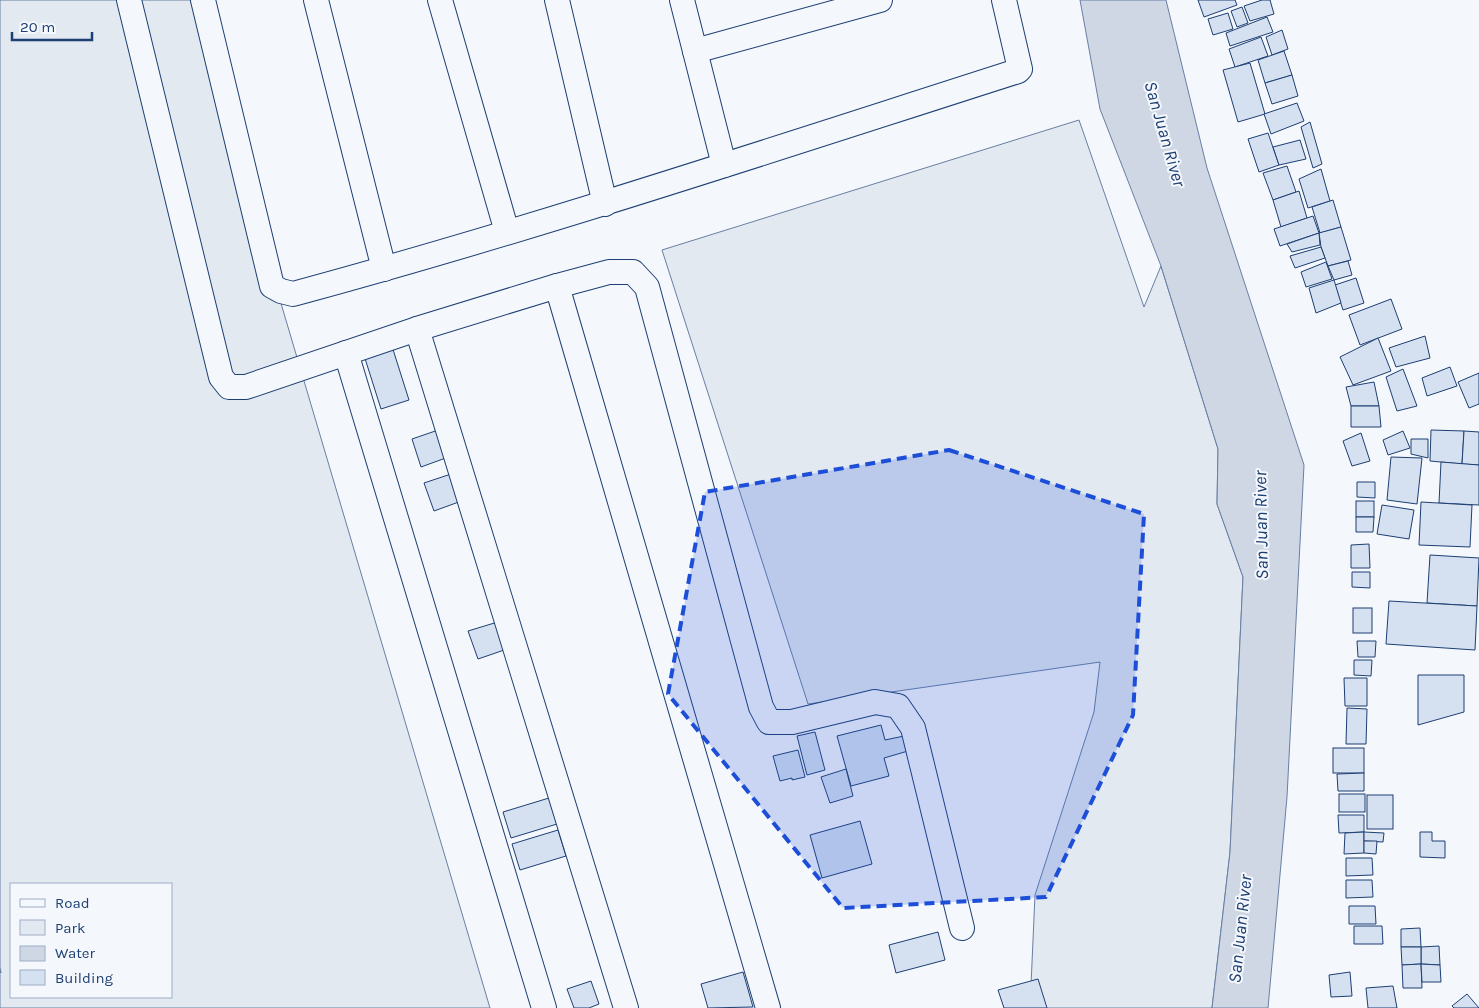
<svg xmlns="http://www.w3.org/2000/svg" width="1479" height="1008" viewBox="0 0 1479 1008" font-family="Karla,sans-serif">
  <style>
    .green { fill: #e3e9f0; stroke: #687fa3; fill-rule: evenodd }
    .water { fill: #cfd7e4; stroke: #687fa3 }
    .building { fill: #d5e0f0; stroke: #1d3f73 }
    .lines { fill: none; stroke-linecap: round; stroke-linejoin: round }
    .street-casing { stroke: #1d3f73; stroke-width: 26 }
    .street { stroke: #f4f7fb; stroke-width: 24 }
    .marked { fill: #1d4ed8; fill-opacity: 0.2; stroke: #1d4ed8; stroke-width: 4; stroke-dasharray: 10 6; stroke-linejoin: round }
    .labels { text-anchor: middle; dominant-baseline: central; stroke-width: 4; stroke-linejoin: round; paint-order: stroke }
    .water-label { font-size: 18px; font-style: italic; fill: #1d3f73; stroke: #f4f7fb }
  </style>
  <rect width="100%" height="100%" fill="#f4f7fb"/>
  <g class="green">
    <path d="M0,0H191L490,1008H0V970L1,973L0,967ZM11,884H171V997H11Z"/>
    <polygon points="1079,120 1144,307 1161,266 1218,449 1217,504 1243,577 1230,852 1212,1008 1030,1008 1035,895 1094,712 1100,662 808,704 662,250"/>
  </g>
  <polygon class="water" points="1080,0 1166,0 1207,168 1304,465 1287,797 1268,1008 1212,1008 1230,852 1243,577 1217,504 1218,449 1161,266 1100,109"/>
  <g class="building">
    <polygon points="1198,0 1235,0 1237,5 1204,17"/>
    <polygon points="1262,0 1270,0 1274,14 1250,21 1244,6"/>
    <polygon points="1242,7 1248,23 1237,27 1231,11"/>
    <polygon points="1228,13 1233,29 1213,35 1208,19"/>
    <polygon points="1267,17 1273,32 1230,46 1226,33"/>
    <polygon points="1282,30 1288,49 1272,55 1266,37"/>
    <polygon points="1261,37 1268,56 1235,67 1229,49"/>
    <polygon points="1284,51 1292,75 1265,83 1258,60"/>
    <polygon points="1250,63 1265,114 1238,122 1223,70"/>
    <polygon points="1292,75 1298,96 1272,104 1265,83"/>
    <polygon points="1297,103 1304,121 1271,134 1264,114"/>
    <polygon points="1310,122 1322,164 1313,168 1301,127"/>
    <polygon points="1268,133 1279,165 1259,172 1248,139"/>
    <polygon points="1300,140 1306,159 1279,165 1273,147"/>
    <polygon points="1287,166 1296,192 1273,200 1263,173"/>
    <polygon points="1321,169 1330,201 1308,208 1299,179"/>
    <polygon points="1299,191 1307,218 1281,227 1273,200"/>
    <polygon points="1333,200 1341,227 1320,233 1312,207"/>
    <polygon points="1313,216 1319,233 1280,246 1274,229"/>
    <polygon points="1341,227 1351,260 1328,266 1321,247 1319,233"/>
    <polygon points="1319,233 1320,245 1292,252 1287,244"/>
    <polygon points="1321,247 1325,258 1295,268 1290,256"/>
    <polygon points="1348,261 1352,275 1334,280 1328,266"/>
    <polygon points="1326,262 1332,279 1306,287 1301,272"/>
    <polygon points="1356,278 1364,303 1343,310 1335,285"/>
    <polygon points="1334,280 1341,303 1316,313 1309,288"/>
    <polygon points="1391,299 1402,329 1360,345 1349,315"/>
    <polygon points="1425,336 1430,358 1396,367 1389,348"/>
    <polygon points="1378,338 1391,371 1353,385 1340,357"/>
    <polygon points="390,340 409,400 381,409 362,349"/>
    <polygon points="1450,367 1457,386 1427,396 1422,378"/>
    <polygon points="1403,369 1417,406 1397,411 1386,377"/>
    <polygon points="1479,373 1479,404 1469,408 1458,382"/>
    <polygon points="1374,382 1379,406 1351,406 1346,387"/>
    <polygon points="1351,406 1379,406 1381,427 1351,427"/>
    <polygon points="444,428 454,455 421,467 412,439"/>
    <polygon points="1431,430 1464,431 1462,464 1430,461"/>
    <polygon points="1403,431 1410,448 1388,455 1383,440"/>
    <polygon points="1464,431 1479,432 1479,465 1462,464"/>
    <polygon points="1361,433 1370,461 1352,466 1343,441"/>
    <polygon points="1411,439 1428,439 1428,458 1411,454"/>
    <polygon points="1391,457 1422,458 1417,504 1387,500"/>
    <polygon points="1441,462 1479,465 1479,505 1439,503"/>
    <polygon points="457,472 467,499 434,511 424,483"/>
    <polygon points="1357,482 1375,482 1375,498 1357,497"/>
    <rect x="1356" y="501" width="18" height="16"/>
    <polygon points="1421,502 1472,505 1470,547 1419,545"/>
    <polygon points="1382,505 1414,510 1409,539 1377,534"/>
    <polygon points="1356,517 1374,517 1373,532 1356,532"/>
    <polygon points="1369,544 1370,568 1351,568 1351,545"/>
    <polygon points="1430,555 1479,558 1477,606 1427,603"/>
    <polygon points="1352,572 1370,572 1370,588 1352,587"/>
    <polygon points="1389,601 1477,606 1475,650 1386,644"/>
    <rect x="1353" y="608" width="19" height="25"/>
    <polygon points="501,621 510,648 478,659 468,631"/>
    <polygon points="1357,641 1376,641 1375,657 1358,657"/>
    <polygon points="1354,660 1372,660 1371,676 1354,675"/>
    <polygon points="1418,675 1464,675 1464,712 1418,725"/>
    <polygon points="1344,678 1367,678 1367,706 1345,706"/>
    <polygon points="1347,708 1367,709 1366,744 1346,744"/>
    <polygon points="881,725 885,740 904,736 908,751 884,758 889,776 851,786 837,736"/>
    <polygon points="815,732 825,770 807,775 797,736"/>
    <rect x="1333" y="748" width="31" height="25"/>
    <polygon points="798,750 805,777 792,780 792,778 780,781 773,756"/>
    <polygon points="846,769 853,796 830,803 821,777"/>
    <polygon points="1364,773 1364,791 1338,791 1337,774"/>
    <rect x="1339" y="794" width="26" height="18"/>
    <rect x="1367" y="795" width="26" height="34"/>
    <polygon points="549,798 557,824 511,838 503,812"/>
    <polygon points="1338,815 1364,815 1364,832 1339,833"/>
    <polygon points="860,821 872,864 822,878 810,835"/>
    <polygon points="558,830 566,856 520,870 512,844"/>
    <polygon points="1364,832 1364,853 1344,854 1345,833"/>
    <polygon points="1364,832 1384,833 1383,842 1364,841"/>
    <polygon points="1420,832 1432,832 1432,841 1445,841 1445,858 1420,857"/>
    <polygon points="1364,841 1377,841 1376,854 1364,853"/>
    <polygon points="1346,858 1372,858 1373,875 1346,876"/>
    <polygon points="1346,880 1372,880 1373,897 1346,898"/>
    <polygon points="1349,906 1375,906 1376,924 1349,924"/>
    <polygon points="1354,926 1382,926 1383,944 1354,944"/>
    <polygon points="1420,928 1421,947 1401,947 1401,929"/>
    <polygon points="938,932 945,960 896,973 889,945"/>
    <polygon points="1439,946 1440,965 1421,964 1421,947"/>
    <polygon points="1401,947 1421,947 1421,964 1402,965"/>
    <polygon points="1421,964 1422,988 1403,988 1402,965"/>
    <polygon points="1421,964 1440,965 1441,982 1422,982"/>
    <polygon points="743,972 753,1007 708,1008 701,984"/>
    <polygon points="1350,972 1352,996 1331,997 1329,975"/>
    <polygon points="1038,979 1047,1008 1004,1008 998,990"/>
    <polygon points="591,981 599,1004 589,1008 574,1008 567,989"/>
    <polygon points="1393,986 1397,1008 1368,1008 1366,988"/>
    <polygon points="1467,994 1479,1008 1454,1008 1452,1006"/>
  </g>
  <g class="lines">
    <g class="street-casing">
      <g id="street">
        <polyline points="129,0 221,377 229,387 246,387 417,329 557,286 609,272 633,272 647,287 761,707 769,722 792,722 875,702 898,706 913,728 962,928"/>
        <path d="M203,0L272,286L281,291L293,294C537,228 777,148 1018,71L1020,69L1004,0"/>
        <polyline points="316,0 384,269"/>
        <polyline points="440,0 507,232"/>
        <polyline points="557,0 605,204"/>
        <polyline points="682,0 724,165"/>
        <polyline points="695,51 880,0"/>
        <polyline points="557,286 768,1008"/>
        <polyline points="417,329 626,1008"/>
        <polyline points="346,353 544,1008"/>
      </g>
    </g>
    <use href="#street" class="street"/>
  </g>
  <path class="marked" d="M949,450L1144,514L1133,715L1046,897L843,908L668,694L705,492Z"/>
  <g class="labels">
    <g class="water-label">
      <text transform="translate(1165 134) rotate(74)">San Juan River</text>
      <text transform="translate(1261 525) rotate(-91)">San Juan River</text>
      <text transform="translate(1240 929) rotate(-84)">San Juan River</text>
    </g>
  </g>
  <rect x="10" y="883" width="162" height="115" fill="#f4f7fb" stroke="#9eadc5"/>
  <rect x="20" y="899" width="25" height="8" fill="#f4f7fb" stroke="#9eadc5"/>
  <text x="55" y="908" font-size="15" fill="#1d3f73">Road</text>
  <rect x="20" y="920" width="25" height="15" fill="#e3e9f0" stroke="#9eadc5"/>
  <text x="55" y="933" font-size="15" fill="#1d3f73">Park</text>
  <rect x="20" y="946" width="25" height="15" fill="#cfd7e4" stroke="#9eadc5"/>
  <text x="55" y="958" font-size="15" fill="#1d3f73">Water</text>
  <rect x="20" y="970" width="25" height="15" fill="#d5e0f0" stroke="#9eadc5"/>
  <text x="55" y="983" font-size="15" fill="#1d3f73">Building</text>
  <path d="M12 32v8h80v-8" fill="none" stroke="#1d3f73" stroke-width="2.5"/>
  <text x="20" y="32" font-size="15" fill="#1d3f73" stroke="#f4f7fb" stroke-width="4" paint-order="stroke">20 m</text>
</svg>
